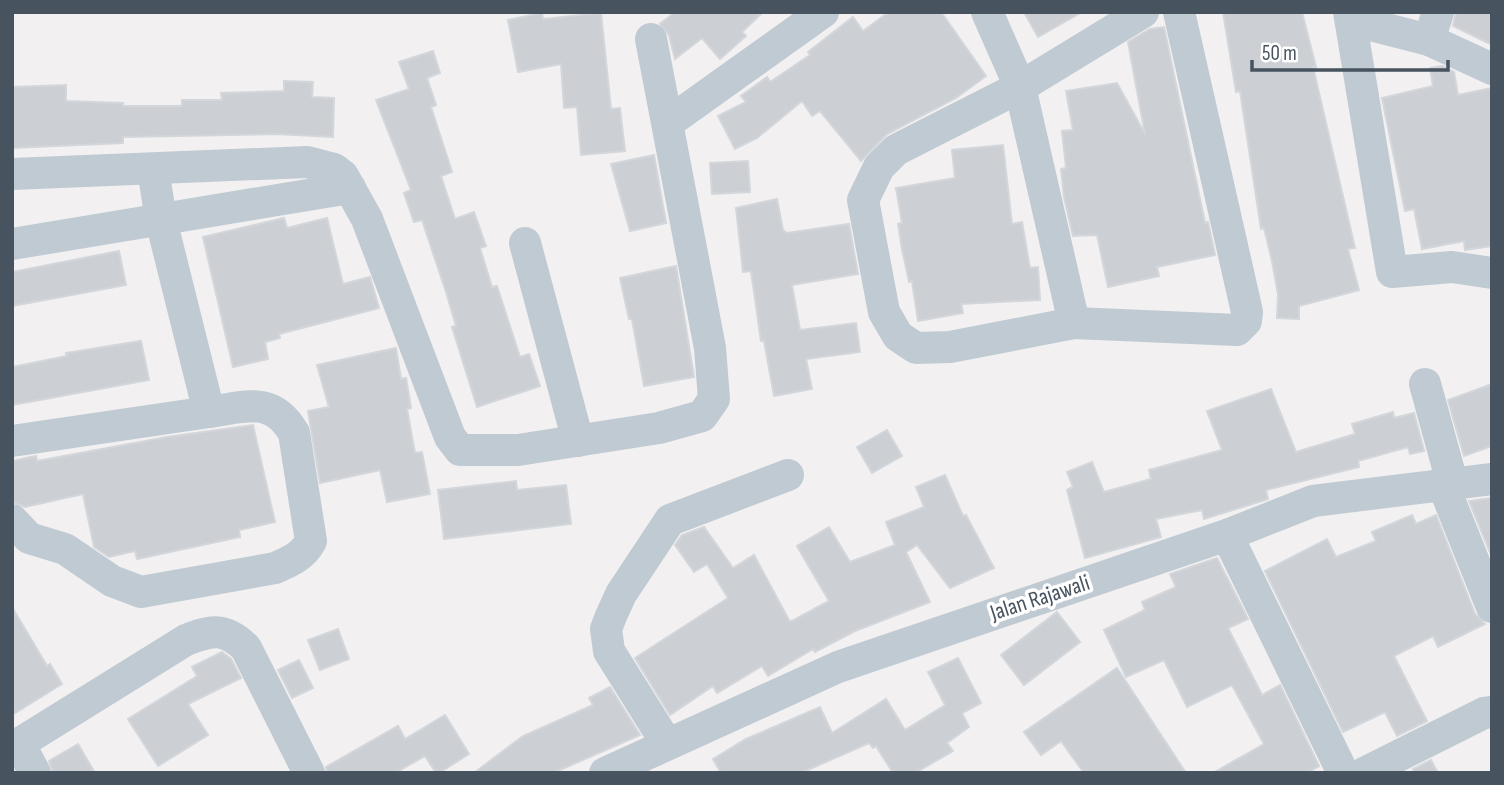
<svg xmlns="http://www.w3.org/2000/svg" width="1504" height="785" viewBox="0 0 1504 785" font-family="'Sofia Sans Condensed',sans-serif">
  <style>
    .building { fill: #cccfd4; stroke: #d3d6db; stroke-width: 2 }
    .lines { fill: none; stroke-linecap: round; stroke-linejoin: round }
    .minor { stroke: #c0cad2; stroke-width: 32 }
    .labels { text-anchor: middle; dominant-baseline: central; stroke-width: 7; stroke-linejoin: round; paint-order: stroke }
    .street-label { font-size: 23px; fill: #47535e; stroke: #fff }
  </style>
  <rect width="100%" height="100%" fill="#f2f0f0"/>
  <g class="building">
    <polygon points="675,12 763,12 742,32 746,36 720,59 702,38 675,59 669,35 660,24"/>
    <polygon points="889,12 941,12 986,76 956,98 887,134 861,161 820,111 812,116 802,101 757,138 735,149 718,116 746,102 741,96 767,77 770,82 810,55 808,52 853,17 863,31"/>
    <polygon points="1024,12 1082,12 1038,37"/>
    <polygon points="1223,12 1302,12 1316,67 1313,67 1355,248 1348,249 1359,290 1299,306 1299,319 1277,318 1278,294 1272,261 1264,228 1261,229 1240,91 1236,92"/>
    <polygon points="1456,12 1492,12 1492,45 1453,26"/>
    <polygon points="542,13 543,19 601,13 611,109 620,108 625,151 581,155 577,107 564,108 561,64 518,72 508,20"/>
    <polygon points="1164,27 1205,223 1208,222 1215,255 1157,267 1159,276 1108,287 1097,235 1073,236 1064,197 1061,169 1066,168 1062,131 1073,130 1066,91 1117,83 1145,134 1128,42 1150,29"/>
    <polygon points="433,51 440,73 427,78 436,105 431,107 452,172 441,176 455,219 474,212 486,246 480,248 492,287 497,286 520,357 529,354 540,386 477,407 452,327 456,326 446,292 422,220 414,222 404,193 411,190 376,100 409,89 399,62"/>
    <polygon points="1442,66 1454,72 1458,95 1492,88 1492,246 1465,250 1464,241 1422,249 1414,209 1405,211 1382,98 1433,86 1430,68"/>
    <polygon points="284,81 313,82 312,97 334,98 333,137 276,134 123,137 123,143 12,148 12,87 66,85 66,101 123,103 123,106 182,106 182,100 222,100 221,93 284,91"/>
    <polygon points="1003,145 1012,224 1022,222 1030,268 1038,267 1040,300 961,304 963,313 918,321 912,281 909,282 902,249 898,224 902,223 896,188 955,178 952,150"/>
    <polygon points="654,155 666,223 630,231 611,164"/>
    <polygon points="748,161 750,192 712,194 710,163"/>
    <polygon points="777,199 783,230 787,233 849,224 858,274 792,285 800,330 856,323 860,352 806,359 812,389 774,396 764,341 761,341 751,271 743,272 736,208"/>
    <polygon points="284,218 287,228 327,218 343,284 370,277 379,308 279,334 280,338 265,342 268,359 233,367 203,237"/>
    <polygon points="119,251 126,285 12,306 12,272"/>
    <polygon points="676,266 694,377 644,386 632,319 629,319 620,278"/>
    <polygon points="141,341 149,380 12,405 12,367 67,356 66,353"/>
    <polygon points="396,348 401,379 406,378 411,408 407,409 415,453 422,452 430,494 387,502 380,470 320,483 308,411 329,407 317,365"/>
    <polygon points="1492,384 1492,446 1464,456 1448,400"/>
    <polygon points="1271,389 1296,452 1355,434 1352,424 1393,412 1394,418 1414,413 1424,451 1410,454 1408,447 1358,461 1359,467 1266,490 1268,499 1204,519 1202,510 1156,519 1161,537 1085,558 1067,490 1073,487 1067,472 1092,462 1104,492 1151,479 1149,470 1222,450 1207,411"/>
    <polygon points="253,425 275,522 239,530 240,537 137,559 135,551 109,557 94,547 83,494 25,507 12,502 12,461 36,456 37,461 167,437"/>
    <polygon points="887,430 902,456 872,473 857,447"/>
    <polygon points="945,475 963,516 966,515 994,568 950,588 917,545 906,552 930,602 855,631 815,652 813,649 768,676 762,666 717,693 713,686 670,715 635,658 728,598 707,564 694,572 675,545 682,535 704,527 733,568 754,555 790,622 829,601 797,546 829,527 850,562 895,545 886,522 924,507 916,487"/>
    <polygon points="516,481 517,490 566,485 571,524 444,539 438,490"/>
    <polygon points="1492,498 1492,557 1469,501"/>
    <polygon points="1412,515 1416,524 1436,515 1475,614 1485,624 1438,647 1433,636 1394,656 1427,721 1397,736 1385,712 1343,732 1265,571 1327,539 1336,557 1376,541 1372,532"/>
    <polygon points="1217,558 1248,619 1228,628 1262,695 1280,685 1319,766 1307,773 1213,773 1264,744 1232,685 1187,707 1164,660 1126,677 1104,630 1145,610 1142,602 1176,587 1170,574"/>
    <polygon points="12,607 47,666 50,664 62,684 12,715"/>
    <polygon points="1057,612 1080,642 1024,685 1001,655"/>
    <polygon points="338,629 349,659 320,670 308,640"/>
    <polygon points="222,652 231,659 241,678 188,704 208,735 158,766 128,719 197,676 192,667"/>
    <polygon points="958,658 981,703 962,713 969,727 947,743 953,751 915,773 893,773 876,746 873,748 869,743 801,773 721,773 713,759 746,739 820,707 832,733 886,699 905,730 945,705 928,672"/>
    <polygon points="299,660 313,688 292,698 278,670"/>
    <polygon points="1117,668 1186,773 1084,773 1061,741 1041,755 1024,732"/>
    <polygon points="610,687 640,735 553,773 474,773 523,736 593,705 589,698"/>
    <polygon points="445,715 469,754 439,773 436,773 425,756 395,773 327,773 326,767 398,726 405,739"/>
    <polygon points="78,744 95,773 53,773 49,761"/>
    <polygon points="1431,760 1438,773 1415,773 1413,769"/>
  </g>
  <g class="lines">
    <g class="minor">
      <polyline points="987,12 1020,87 1074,323"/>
      <polyline points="1143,12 1020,87 896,150 879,167 863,200 884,312 898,336 916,348 950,347 1074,323 1237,330 1246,321 1247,312 1179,12"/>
      <polyline points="1349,12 1392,272 1452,267 1492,273"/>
      <polyline points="1351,20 1429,40 1492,69"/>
      <polyline points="1429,40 1438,12"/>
      <polyline points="669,122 823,12"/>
      <polyline points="12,174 307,162 334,169 343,176 367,219 450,437 460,450 518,450 659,428 702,416 714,399 710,348 651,39"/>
      <polyline points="525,243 578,441"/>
      <polyline points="12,244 350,188"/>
      <polyline points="1425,384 1452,482"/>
      <polyline points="12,441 209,412 161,220 153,169"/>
      <polyline points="1442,482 1492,607"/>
      <path d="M12,520L29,538L65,549L112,581L141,592L275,568C291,561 303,556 311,541L294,433C272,395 246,407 209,412"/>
      <polyline points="1227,535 1343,773"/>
      <polyline points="19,743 35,773"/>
      <polyline points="667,744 609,651 606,629 611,616 621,594 670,520 788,475"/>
      <path d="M12,748L186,640C212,630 225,627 246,648L309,773"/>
      <polyline points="605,773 838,667 1227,535 1313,501 1492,479"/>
      <polyline points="1364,773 1484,713 1492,712"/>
    </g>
  </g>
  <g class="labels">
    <g class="street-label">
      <text transform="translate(1040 598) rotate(-18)">Jalan Rajawali</text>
    </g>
  </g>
  <rect width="1504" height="785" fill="none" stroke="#47535e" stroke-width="28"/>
  <path d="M1252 60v10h196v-10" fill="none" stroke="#47535e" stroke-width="3.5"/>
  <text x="1262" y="60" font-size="21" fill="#47535e" stroke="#ffffff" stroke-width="5" paint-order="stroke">50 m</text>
</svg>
